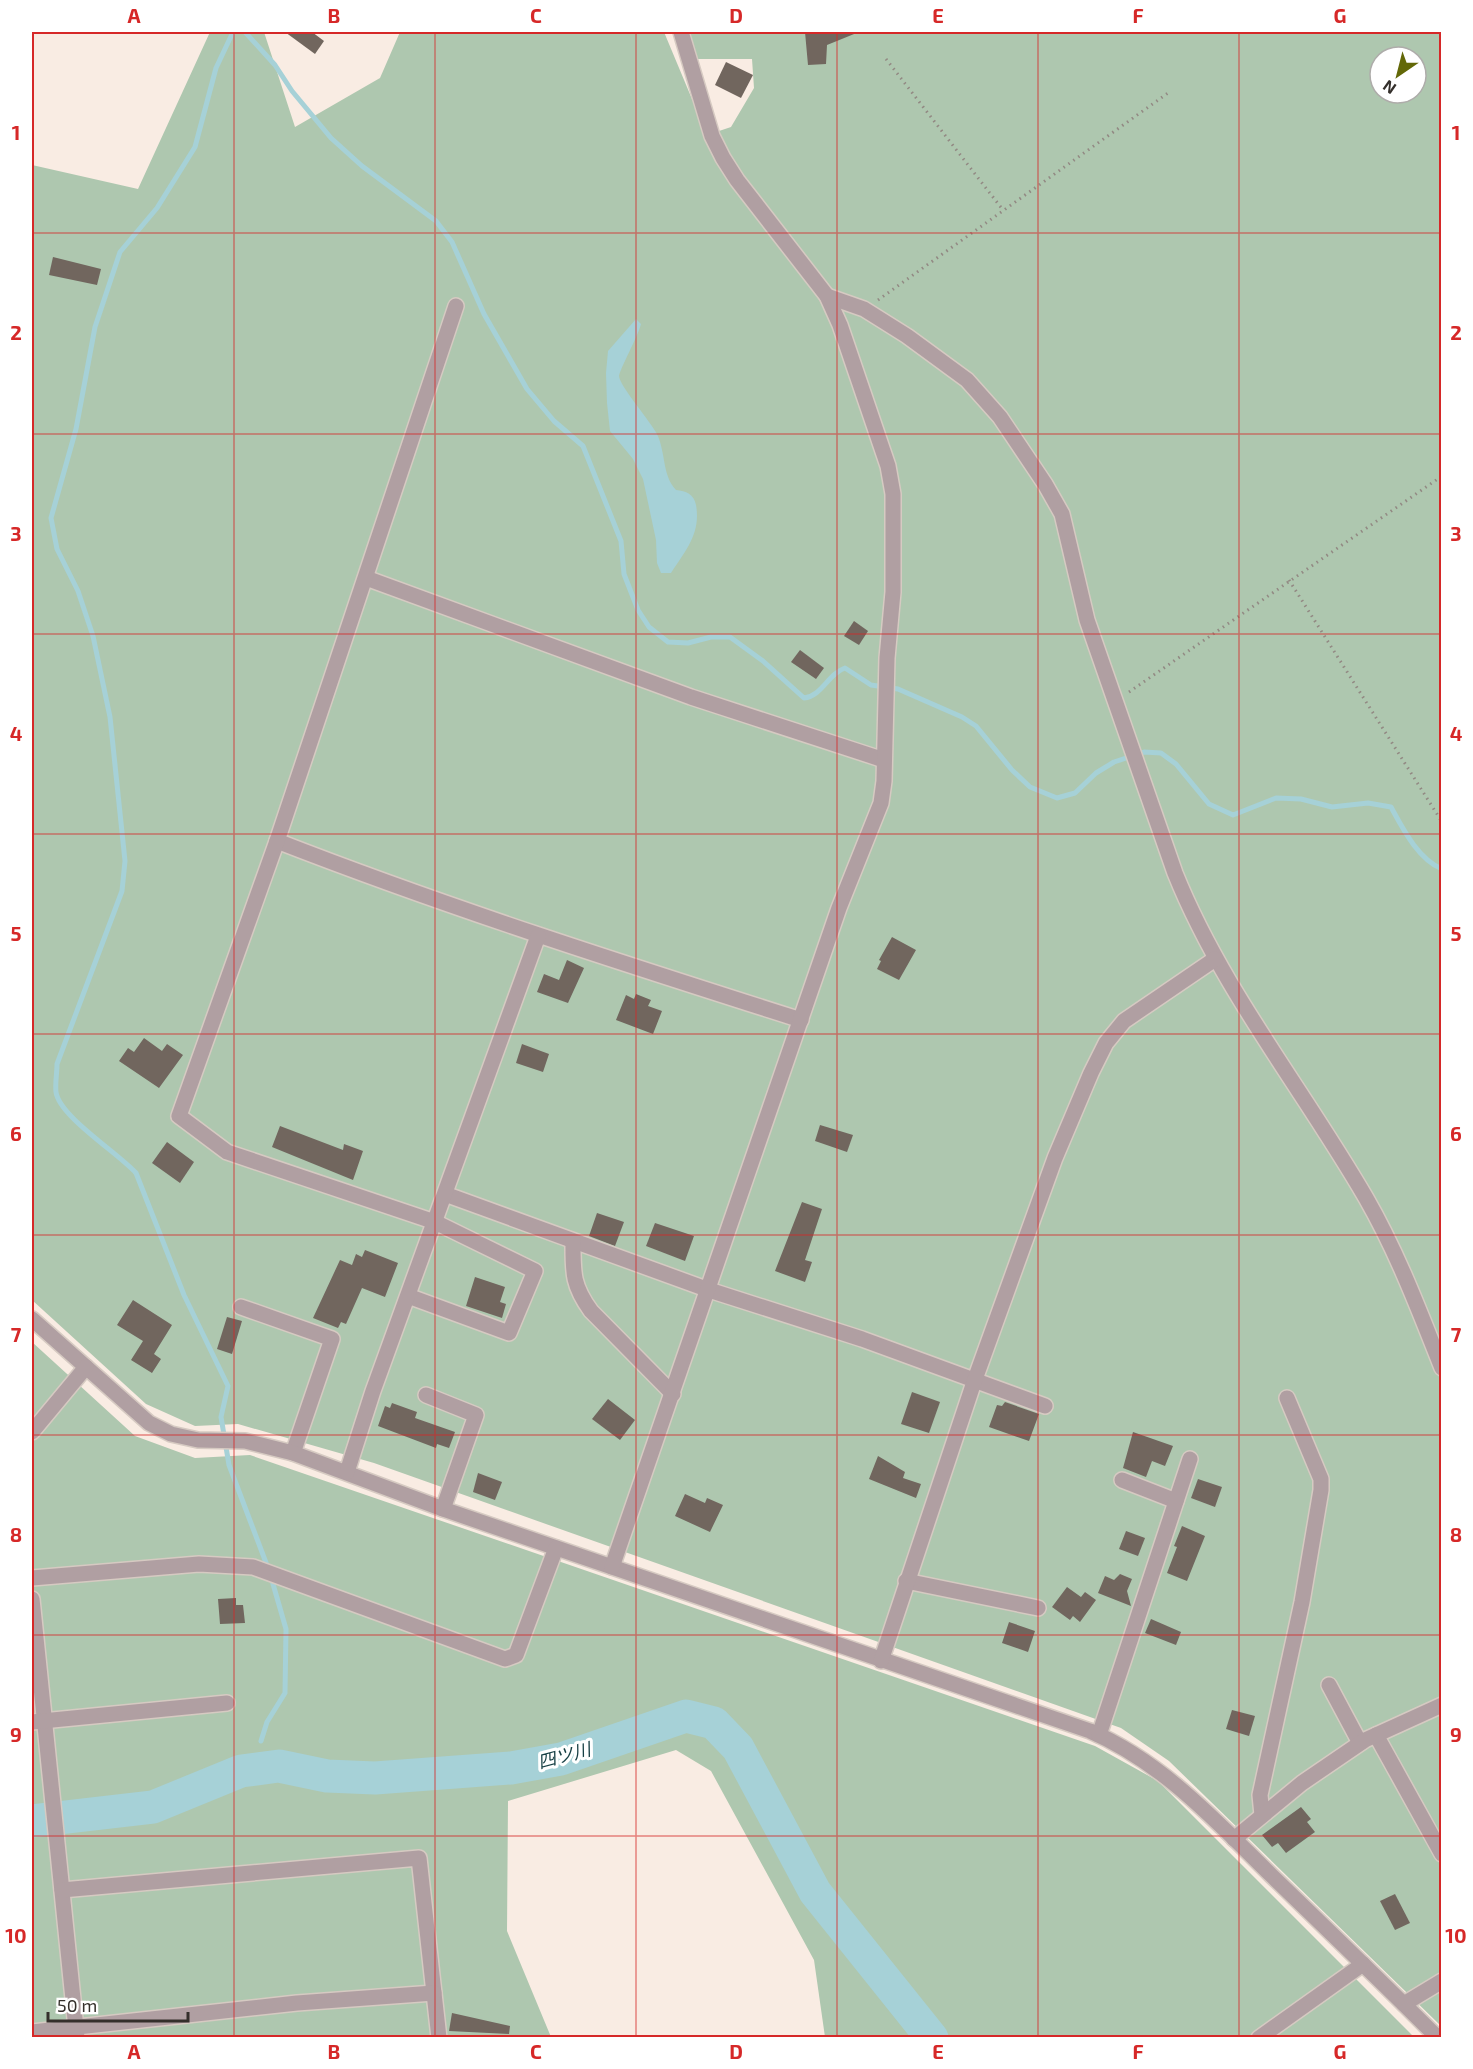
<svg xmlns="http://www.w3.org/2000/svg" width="1473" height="2069" viewBox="0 0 1473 2069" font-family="'Exo 2','Noto Sans JP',sans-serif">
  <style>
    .green { fill: #aec7af; fill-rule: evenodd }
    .water { fill: #a6d1d7 }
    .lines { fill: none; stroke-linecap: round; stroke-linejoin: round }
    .stream { stroke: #a6d1d7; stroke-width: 5 }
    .river { stroke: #a6d1d7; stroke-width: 33 }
    .building { fill: #71665e }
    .minor-casing { stroke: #d6cac2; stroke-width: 18 }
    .path { stroke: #928983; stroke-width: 3; stroke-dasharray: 1.5 4.5; stroke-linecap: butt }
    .minor { stroke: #b09fa2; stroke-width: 15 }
    .grid { fill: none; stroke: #d62828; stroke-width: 1.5; stroke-opacity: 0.55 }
    .labels { text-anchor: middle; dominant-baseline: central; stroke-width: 6; stroke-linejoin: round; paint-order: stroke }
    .water-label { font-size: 18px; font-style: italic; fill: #163f44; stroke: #fff }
    .neatline { fill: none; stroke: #d62828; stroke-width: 2 }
    .grid-label { font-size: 20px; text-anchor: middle; font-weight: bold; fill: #d62828 }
  </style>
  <rect width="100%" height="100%" fill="#f9ece3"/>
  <g class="green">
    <path d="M210,32H264L295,127L380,78L400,32H664L707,135L731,127L754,88L752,59H693L686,32H1441V2026L1169,1761L1121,1728L374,1463L238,1424L195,1426L146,1404L32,1300V165L138,189ZM1380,57H1416V93H1380Z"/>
    <polygon points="32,1342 135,1436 195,1458 250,1455 1095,1746 1158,1781 1414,2037 825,2037 814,1960 711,1771 676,1750 508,1801 507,1931 551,2037 32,2037"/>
  </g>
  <path class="water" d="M636,319L641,324C638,336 620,369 619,376C619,385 651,422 657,434C666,453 662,475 676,490C686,491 694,494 696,505C701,533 686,550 671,573H661L657,563L656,540L643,479L633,459L610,431L607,403L606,373L608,351Z"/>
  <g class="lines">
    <g class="stream">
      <path d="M233,32L216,68L195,147L157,208L120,252L95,327L76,429L51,518L57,549L78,591L93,636L110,717L125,861L122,891L57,1064C57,1073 55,1083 56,1092C59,1116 118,1153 136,1173L184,1295L228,1386L221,1417L229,1465L268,1568"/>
      <path d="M245,32L275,65L292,91L331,138L362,166L436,221L452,242L484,314L527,389L554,421L583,446L621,541L624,574L638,610L649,627L668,642L688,643L711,637H730L763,661L804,698C822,696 828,674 845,668L871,685L898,689L962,717L976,726L1012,770L1030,787L1057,798L1075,793L1096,773L1114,762L1144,752L1161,753L1176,764L1209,804L1233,815L1276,798L1301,799L1332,807L1368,803L1391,807C1403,829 1418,859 1442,869"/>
      <polyline points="261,1741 267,1722 285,1693 286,1629 271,1577"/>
    </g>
    <polyline class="river" points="32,1821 153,1807 241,1771 279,1766 327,1776 375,1778 511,1768 561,1759 686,1716 714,1723 738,1748 815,1892 932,2038"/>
  </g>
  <g class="building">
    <polygon points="285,32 312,32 324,41 315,54"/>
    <polygon points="805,32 859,32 827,45 826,64 808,65"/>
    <polygon points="726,62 753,75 741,98 715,85"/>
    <polygon points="53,257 101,269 97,285 49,275"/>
    <polygon points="854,621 868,631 859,645 844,636"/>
    <polygon points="800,650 824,668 816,679 791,662"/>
    <polygon points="892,937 916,950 899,980 877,969 881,961 879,960"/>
    <polygon points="567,960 584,968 568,1003 537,992 544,974 559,980"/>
    <polygon points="636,994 651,1000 648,1006 662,1011 653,1034 616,1020 626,995 634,999"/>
    <polygon points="144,1038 162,1051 167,1044 183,1055 159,1088 119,1061 128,1048 134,1052"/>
    <polygon points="522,1044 549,1054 543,1072 516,1063"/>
    <polygon points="820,1125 853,1135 847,1152 815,1141"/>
    <polygon points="280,1126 343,1150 344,1144 363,1151 353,1180 272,1147"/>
    <polygon points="167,1142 194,1162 180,1183 152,1163"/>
    <polygon points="802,1202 822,1209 805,1260 812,1262 805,1282 775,1271"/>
    <polygon points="597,1213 624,1222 615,1246 589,1236"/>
    <polygon points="655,1223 694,1236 685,1261 646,1246"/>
    <polygon points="365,1250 398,1263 385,1297 362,1288 346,1324 341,1322 338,1328 313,1318 340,1260 352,1265 356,1254 362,1257"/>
    <polygon points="475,1277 505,1287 500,1302 506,1304 502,1318 466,1306"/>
    <polygon points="133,1300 172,1325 154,1354 161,1359 152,1373 131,1360 143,1341 117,1325"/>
    <polygon points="227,1317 242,1321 232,1354 217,1349"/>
    <polygon points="912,1392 940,1402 929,1433 901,1424"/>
    <polygon points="608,1399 635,1420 620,1440 592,1419"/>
    <polygon points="1005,1402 1039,1414 1029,1441 989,1427 997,1405 1002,1406"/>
    <polygon points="392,1403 417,1412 415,1418 455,1432 449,1448 437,1444 436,1448 378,1426 385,1406 390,1408"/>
    <polygon points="1133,1432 1173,1446 1165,1466 1152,1461 1146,1477 1123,1468"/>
    <polygon points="878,1456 905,1472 903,1478 921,1484 916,1498 869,1479"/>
    <polygon points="478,1473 502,1482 495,1500 473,1492"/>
    <polygon points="1198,1479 1222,1487 1215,1507 1191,1498"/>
    <polygon points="685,1494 705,1503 707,1498 723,1505 710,1532 675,1516"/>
    <polygon points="1182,1526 1205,1536 1187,1581 1167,1573 1177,1547 1174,1546"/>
    <polygon points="1126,1531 1145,1538 1138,1556 1119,1549"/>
    <polygon points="1120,1574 1132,1579 1127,1591 1131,1606 1098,1593 1105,1576 1114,1580"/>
    <polygon points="1067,1587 1081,1597 1085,1592 1096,1600 1080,1622 1073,1616 1070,1620 1052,1607"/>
    <polygon points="236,1598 236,1605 243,1605 245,1623 220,1624 218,1599"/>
    <polygon points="1151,1619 1181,1632 1176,1645 1145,1633"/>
    <polygon points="1009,1622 1035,1631 1028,1652 1002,1643"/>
    <polygon points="1232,1710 1255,1716 1249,1736 1226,1729"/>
    <polygon points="1301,1807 1311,1819 1307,1822 1315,1832 1286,1853 1278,1843 1272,1847 1262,1835"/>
    <polygon points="1395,1894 1410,1923 1395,1930 1380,1901"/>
    <polygon points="452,2013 510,2026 509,2034 449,2031"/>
  </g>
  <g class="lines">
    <g class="minor-casing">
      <g id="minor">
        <path d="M827,296L864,309L907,336L967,380L1000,417L1045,484L1062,514L1087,620L1175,873C1222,990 1303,1089 1366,1198C1397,1252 1419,1310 1442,1368"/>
        <polyline points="366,578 691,697 884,760"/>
        <path d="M277,841C449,908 625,964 801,1020"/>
        <polyline points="445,1194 709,1290 862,1339 1045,1406"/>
        <path d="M573,1241C573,1272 572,1285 591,1311L673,1394"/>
        <polyline points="408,1296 509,1333 535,1271 435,1222 227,1152 179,1116 277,841 456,306"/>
        <polyline points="241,1307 332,1339 293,1453"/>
        <path d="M32,1319L149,1423L171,1434L198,1440L245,1441L293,1453L443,1509L1090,1731C1162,1762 1216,1821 1271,1875C1327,1929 1383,1983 1438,2038"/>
        <polyline points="426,1395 476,1415 443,1509"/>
        <polyline points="32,1432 86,1367"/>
        <polyline points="347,1472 373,1391 538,936"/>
        <polyline points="1122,1480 1176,1501"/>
        <polyline points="612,1567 839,908 881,803 884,781 887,658 893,592 893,494 888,466 840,325 827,296 737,180 723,158 712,136 681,32"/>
        <polyline points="32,1578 199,1564 253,1567 505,1659 516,1655 556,1548"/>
        <polyline points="906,1581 1038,1608"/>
        <polyline points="32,1599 77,2038"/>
        <polyline points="881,1661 974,1382 1055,1158 1091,1073 1106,1043 1124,1021 1215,959"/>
        <polyline points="1329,1685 1360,1743"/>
        <polyline points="32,1722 227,1703"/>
        <polyline points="1099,1735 1190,1459"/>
        <polyline points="1376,1735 1442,1854"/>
        <polyline points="1262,1815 1260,1795 1302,1602 1321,1490 1321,1479 1287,1398"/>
        <polyline points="1234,1839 1302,1783 1365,1740 1442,1705"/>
        <polyline points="62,1890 419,1858 439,2038"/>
        <polyline points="1404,2004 1442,1981"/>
        <polyline points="32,2032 297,2003 434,1993"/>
        <polyline points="1259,2038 1363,1964"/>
      </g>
    </g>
    <g class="path">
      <polyline points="886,59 1003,210"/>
      <polyline points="878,300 1168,93"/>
      <polyline points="1289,580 1442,822"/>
      <polyline points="1129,692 1442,476"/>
    </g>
    <use href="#minor" class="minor"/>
  </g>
  <path class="grid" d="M234,32V2038M435,32V2038M636,32V2038M837,32V2038M1038,32V2038M1239,32V2038M32,233H1442M32,434H1442M32,634H1442M32,834H1442M32,1034H1442M32,1235H1442M32,1435H1442M32,1635H1442M32,1836H1442"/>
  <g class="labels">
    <g class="water-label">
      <text transform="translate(564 1755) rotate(-15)">四ツ川</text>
    </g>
  </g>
  <rect width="1473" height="2069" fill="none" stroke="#ffffff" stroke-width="66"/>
  <g transform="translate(1398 75) rotate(215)"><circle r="28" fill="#ffffff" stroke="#aeacaa" stroke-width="1.5"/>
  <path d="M0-4.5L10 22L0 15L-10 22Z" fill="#636808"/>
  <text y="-9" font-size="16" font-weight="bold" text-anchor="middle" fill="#342f2b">N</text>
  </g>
  <path d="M48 2012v9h140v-9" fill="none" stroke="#342f2b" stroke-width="3"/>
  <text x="57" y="2012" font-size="18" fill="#342f2b" stroke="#ffffff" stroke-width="4.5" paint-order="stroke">50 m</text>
  <rect x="33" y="33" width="1407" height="2003" class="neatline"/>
  <g class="grid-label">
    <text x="134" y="23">A</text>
    <text x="334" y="23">B</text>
    <text x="536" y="23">C</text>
    <text x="736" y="23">D</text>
    <text x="938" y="23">E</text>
    <text x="1138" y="23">F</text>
    <text x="1340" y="23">G</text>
    <text x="16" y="140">1</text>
    <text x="1456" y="140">1</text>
    <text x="16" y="340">2</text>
    <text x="1456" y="340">2</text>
    <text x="16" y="541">3</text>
    <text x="1456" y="541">3</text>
    <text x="16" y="741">4</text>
    <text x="1456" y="741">4</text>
    <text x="16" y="941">5</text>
    <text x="1456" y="941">5</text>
    <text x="16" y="1141">6</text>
    <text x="1456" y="1141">6</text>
    <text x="16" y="1342">7</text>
    <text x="1456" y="1342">7</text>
    <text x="16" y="1542">8</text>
    <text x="1456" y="1542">8</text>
    <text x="16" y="1742">9</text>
    <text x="1456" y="1742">9</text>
    <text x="16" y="1943">10</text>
    <text x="1456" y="1943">10</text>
    <text x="134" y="2059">A</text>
    <text x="334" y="2059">B</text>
    <text x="536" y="2059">C</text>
    <text x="736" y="2059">D</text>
    <text x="938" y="2059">E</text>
    <text x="1138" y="2059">F</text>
    <text x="1340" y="2059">G</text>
  </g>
</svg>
